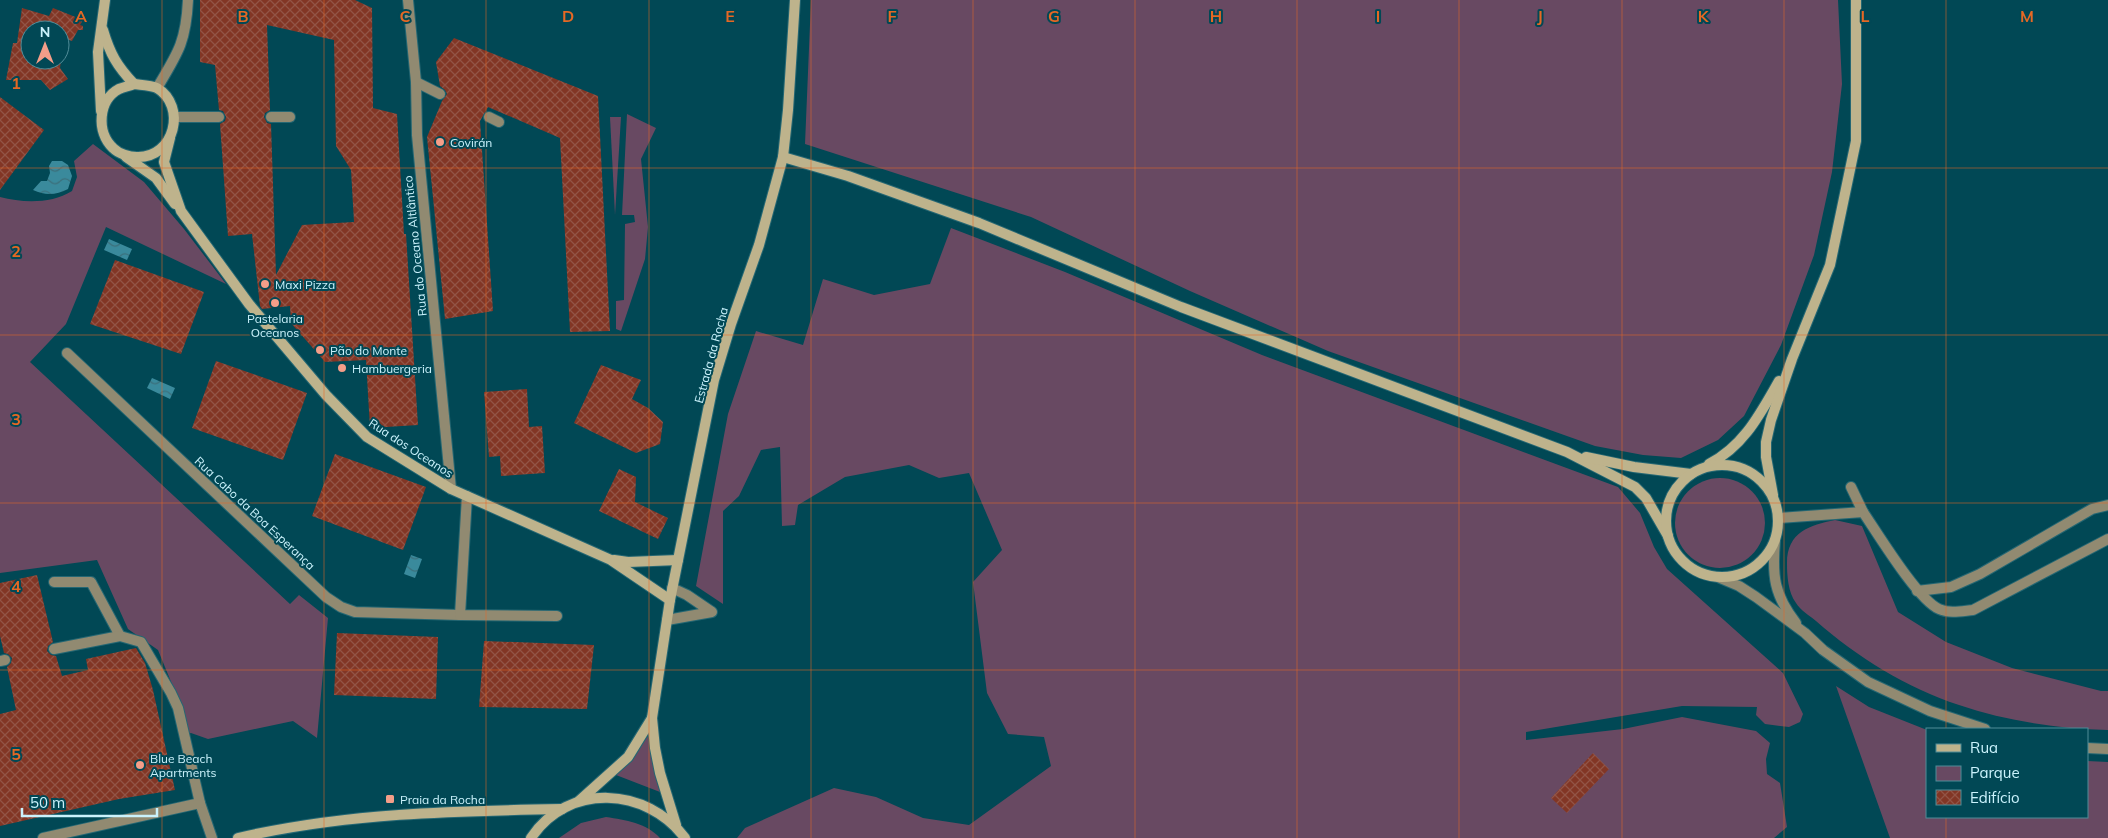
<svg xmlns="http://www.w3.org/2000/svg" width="2108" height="838" viewBox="0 0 2108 838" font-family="Mulish,sans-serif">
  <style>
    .green { fill: #684962 }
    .water { fill: url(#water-waves) }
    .building { fill: url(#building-cross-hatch); fill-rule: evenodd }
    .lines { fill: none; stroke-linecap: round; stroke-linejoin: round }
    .lane-casing { stroke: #256773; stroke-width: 12 }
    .street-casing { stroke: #256773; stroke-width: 12 }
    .secondary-casing { stroke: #256773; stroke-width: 12 }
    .lane { stroke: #918a71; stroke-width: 10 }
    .street { stroke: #918a71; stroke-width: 10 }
    .secondary { stroke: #beb38c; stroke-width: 10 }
    .grid { fill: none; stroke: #e56824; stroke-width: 1; stroke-opacity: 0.55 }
    .poi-dot { fill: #f49e89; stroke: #014855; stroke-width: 2 }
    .labels { text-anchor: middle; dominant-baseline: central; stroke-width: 4; stroke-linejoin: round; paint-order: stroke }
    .poi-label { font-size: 12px; fill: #caf2fc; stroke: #014855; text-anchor: start }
    .street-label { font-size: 12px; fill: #caf2fc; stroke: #014855 }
    .grid-label { font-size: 16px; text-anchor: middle; font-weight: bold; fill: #e56824; stroke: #014855; stroke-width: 4; stroke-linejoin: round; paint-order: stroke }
  </style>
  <defs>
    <pattern id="water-waves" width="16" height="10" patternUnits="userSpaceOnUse" patternTransform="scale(1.25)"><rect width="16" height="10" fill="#3a8a9c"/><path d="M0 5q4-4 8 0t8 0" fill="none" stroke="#3b707c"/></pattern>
    <pattern id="building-cross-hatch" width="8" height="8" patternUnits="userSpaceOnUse" patternTransform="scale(1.25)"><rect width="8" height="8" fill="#823625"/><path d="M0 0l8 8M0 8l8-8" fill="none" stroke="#925446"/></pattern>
  </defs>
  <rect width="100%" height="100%" fill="#014855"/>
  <g class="green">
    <polygon points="811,0 1838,0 1842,84 1832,172 1814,255 1781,345 1744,416 1718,440 1681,458 1643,455 1595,446 1328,351 1190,291 1031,217 805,144"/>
    <polygon points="627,114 656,128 641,159 648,227 645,259 621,331 616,329 616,301 624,300 625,224 635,222 634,215 622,215"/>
    <polygon points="610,117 621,117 615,215"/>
    <path d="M93,144L144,182L184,229L226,284L106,227L66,324L30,362L290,604L299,595L328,618L317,738L293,721L208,739L191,733L188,734L183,711L158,650L128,629L97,560L0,573V197C23,203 51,204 72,191L77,177L74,161Z"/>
    <polygon points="951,228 1065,272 1262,355 1618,487 1640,513 1654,547 1667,569 1783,673 1803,714 1800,722 1789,727 1765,724 1756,715 1757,707 1682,706 1526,732 1526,740 1623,729 1682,717 1756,731 1770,743 1766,759 1767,774 1780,783 1787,827 1774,838 737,838 745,828 834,788 876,797 923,818 969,825 1051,766 1044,737 1008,734 987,693 973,582 1002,550 969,473 939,478 909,465 845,477 798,505 795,525 782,526 780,447 761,450 739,496 723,511 723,604 696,586 728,414 756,331 803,345 823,279 874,295 930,284"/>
    <circle cx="1720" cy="523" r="45"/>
    <path d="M1835,520L1862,526L1898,612L1946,642L2012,668L2101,691H2108V730C2059,729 2006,721 1959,705C1907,688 1857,657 1816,621C1810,616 1800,610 1796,603C1788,592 1787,576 1787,563C1787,532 1810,525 1835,520Z"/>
    <polygon points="1836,686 1869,707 1927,730 1927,817 2087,817 2087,761 2108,762 2108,838 1890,838"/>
    <polygon points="649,735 655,775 660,792 616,775"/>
    <path d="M606,817C626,820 646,823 660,838H559L581,823Z"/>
  </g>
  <g class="water">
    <path d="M52,161H62L68,165L72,176L68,189C56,195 46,196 33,190L41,181H47L50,173L49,166Z"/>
    <polygon points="109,239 132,249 127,260 104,250"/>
    <polygon points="152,378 175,388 170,399 147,388"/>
    <polygon points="411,555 422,559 415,578 404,574"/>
  </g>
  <g class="building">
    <path d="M200,0H355L372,8L373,108L397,114L404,234H406L418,425L370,428L366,360L325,362L291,323L290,306L262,309L260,306L252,234L228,236L220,124L225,121L226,117L223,111L219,110L215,65L200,62ZM267,25L334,40L336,146L351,170L354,222L302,225L276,275L271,124L267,123L264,117L265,113L270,110Z"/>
    <polygon points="22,8 49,16 53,8 83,20 80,25 83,26 83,30 78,30 72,41 60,37 60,30 30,30 30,60 61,60 60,68 68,79 50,90 41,80 6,80 13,43 17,43"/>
    <polygon points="454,38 598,96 610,331 570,332 560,138 488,107 480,121 493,311 445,319 427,137 442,101 447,94 445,90 440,86 436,62"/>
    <polygon points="0,97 44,130 0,190"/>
    <polygon points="115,260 204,292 181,354 90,324"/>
    <polygon points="216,361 307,393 283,460 192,428"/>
    <polygon points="601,365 641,380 632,399 648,408 663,422 660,444 636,453 574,423"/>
    <polygon points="527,389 529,427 542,426 545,473 501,476 500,456 489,457 484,392"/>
    <polygon points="335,454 426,487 403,550 312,516"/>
    <polygon points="619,469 636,477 635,502 668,518 658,539 599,511"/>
    <polygon points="37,575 53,642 48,646 47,651 51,655 56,656 62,676 88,670 86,659 136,648 145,663 153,690 175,790 119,799 0,826 0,714 16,710 7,667 11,663 12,658 8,654 4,653 0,636 0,583"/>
    <polygon points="337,633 438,637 436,699 334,695"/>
    <polygon points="484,641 594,645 587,709 479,707"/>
    <polygon points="1593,753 1609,769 1567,813 1551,798"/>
  </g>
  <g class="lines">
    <g class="lane-casing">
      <g id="lane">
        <polyline points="416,82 440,94"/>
        <polyline points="174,117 219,117"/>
        <polyline points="271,117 290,117"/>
        <polyline points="489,117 499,122"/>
        <path d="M1775,541C1772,576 1774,595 1796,623"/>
        <polyline points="1720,578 1739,586 1756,597 1805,633 1823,650 1868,682 1930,711 1985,729"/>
        <polyline points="54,582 91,582 120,636"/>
        <polyline points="667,620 712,612 687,595 672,588"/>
        <polyline points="0,661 5,660"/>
        <polyline points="2087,748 2108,749"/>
        <polyline points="200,803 212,838"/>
        <polyline points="43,838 200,803 178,708 171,693 141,642 120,636 54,649"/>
      </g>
    </g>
    <g class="street-casing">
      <g id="street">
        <polyline points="408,0 416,82 417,135 451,489"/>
        <path d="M157,88C178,53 186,42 188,0"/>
        <polyline points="67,353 326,597 341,607 355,612 460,615"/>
        <polyline points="1851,487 1863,512"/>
        <polyline points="467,496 460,615 557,616"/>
        <path d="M1779,518L1863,512C1878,534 1918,600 1939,609C1950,614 1962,611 1973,610L2108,539"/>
        <polyline points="1917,591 1951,587 1980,574 2092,509 2108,505"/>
      </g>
    </g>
    <g class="secondary-casing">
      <g id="secondary">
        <path d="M103,30C110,54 117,66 134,84"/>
        <path d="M134,84C141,85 150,85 157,88C187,106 175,158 137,157C129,157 119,154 113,148C96,132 98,100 119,89C124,87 129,86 134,84Z"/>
        <polyline points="101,111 98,52 105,0"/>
        <polyline points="170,138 164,162 181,211 249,304 326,395 367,437 451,489 611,560 670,600"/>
        <polyline points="126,157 156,178 175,204"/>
        <polyline points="783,157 848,176 979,223 1181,307 1567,452 1635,487 1646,498 1668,536"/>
        <polyline points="1586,457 1634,467 1691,474"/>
        <path d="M1709,464C1744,446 1760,414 1779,381"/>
        <circle cx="1722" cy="521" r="56"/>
        <polyline points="1773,495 1766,457 1766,442 1771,420 1792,359 1830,265 1856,141 1856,0"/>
        <polyline points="614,560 628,562 678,560"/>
        <polyline points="579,801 628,757 652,718"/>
        <polyline points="676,825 660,773 655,748 652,718 670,600 714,380 731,324 759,245 783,157 788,110 795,0"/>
        <path d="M238,838C345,813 453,811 562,809"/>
        <path d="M531,838C568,782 647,787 685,838"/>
      </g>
    </g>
    <use href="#lane" class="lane"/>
    <use href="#street" class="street"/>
    <use href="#secondary" class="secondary"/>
  </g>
  <path class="grid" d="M162,0V838M324,0V838M486,0V838M649,0V838M811,0V838M973,0V838M1135,0V838M1297,0V838M1459,0V838M1622,0V838M1784,0V838M1946,0V729M0,168H2108M0,335H2108M0,503H2108M0,670H2108M1946,817V838"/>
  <g class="poi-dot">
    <circle cx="440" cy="142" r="5"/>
    <circle cx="265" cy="284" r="5"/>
    <circle cx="275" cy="303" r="5"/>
    <circle cx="320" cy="350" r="5"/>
    <circle cx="342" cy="368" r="5"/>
    <circle cx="140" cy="765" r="5"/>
    <rect x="385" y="794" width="10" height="10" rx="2.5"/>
  </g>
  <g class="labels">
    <g class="poi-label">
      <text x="450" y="142">Covirán</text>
      <text x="275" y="284">Maxi Pizza</text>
      <text x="275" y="318" text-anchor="middle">Pastelaria<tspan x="275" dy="14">Oceanos</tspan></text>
      <text x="330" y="350">Pão do Monte</text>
      <text x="352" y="368">Hambuergeria</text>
      <text x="150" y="758">Blue Beach<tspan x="150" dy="14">Apartments</tspan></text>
      <text x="400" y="799">Praia da Rocha</text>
    </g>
    <g class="street-label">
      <text transform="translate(415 246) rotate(-96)">Rua do Oceano Altlântico</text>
      <text transform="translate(711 355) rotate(-75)">Estrada da Rocha</text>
      <text transform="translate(411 448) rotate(33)">Rua dos Oceanos</text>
      <text transform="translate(255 513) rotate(43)">Rua Cabo da Boa Esperança</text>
    </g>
  </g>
  <g class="grid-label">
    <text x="81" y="22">A</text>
    <text x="243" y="22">B</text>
    <text x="405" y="22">C</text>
    <text x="568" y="22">D</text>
    <text x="730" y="22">E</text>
    <text x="892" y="22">F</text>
    <text x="1054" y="22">G</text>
    <text x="1216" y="22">H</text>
    <text x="1378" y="22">I</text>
    <text x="1540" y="22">J</text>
    <text x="1703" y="22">K</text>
    <text x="1865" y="22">L</text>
    <text x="2027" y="22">M</text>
    <text x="16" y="89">1</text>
    <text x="16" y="257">2</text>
    <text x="16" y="425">3</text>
    <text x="16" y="592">4</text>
    <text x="16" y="760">5</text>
  </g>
  <rect x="1926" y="728" width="162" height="90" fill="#014855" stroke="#518c98"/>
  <rect x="1936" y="744" width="25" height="8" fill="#beb38c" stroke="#518c98"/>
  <text x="1970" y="753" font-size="15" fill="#caf2fc">Rua</text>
  <rect x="1936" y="766" width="25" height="15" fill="#684962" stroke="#518c98"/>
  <text x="1970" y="778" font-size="15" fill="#caf2fc">Parque</text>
  <rect x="1936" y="790" width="25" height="15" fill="url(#building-cross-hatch)" stroke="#518c98"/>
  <text x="1970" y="803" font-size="15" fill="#caf2fc">Edifício</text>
  <g transform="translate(45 45)"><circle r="24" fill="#014855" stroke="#518c98"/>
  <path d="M0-4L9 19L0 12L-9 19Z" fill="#f49e89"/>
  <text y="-8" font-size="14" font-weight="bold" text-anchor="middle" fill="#caf2fc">N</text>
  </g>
  <path d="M22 808v8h135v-8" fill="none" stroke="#caf2fc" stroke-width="2.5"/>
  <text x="30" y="808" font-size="15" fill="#caf2fc" stroke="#014855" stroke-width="4" paint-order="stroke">50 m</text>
</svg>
